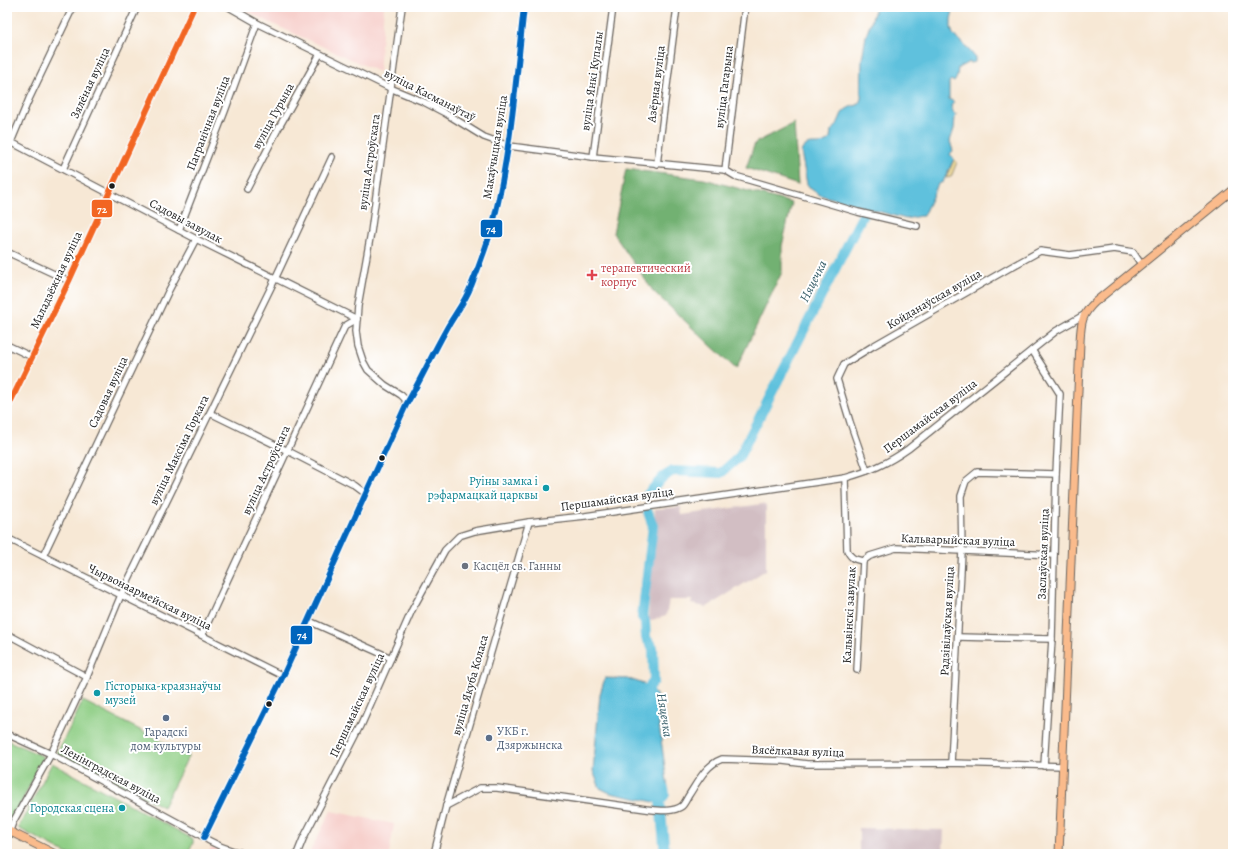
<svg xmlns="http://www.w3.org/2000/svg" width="1240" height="861" viewBox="0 0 1240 861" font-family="Alegreya,serif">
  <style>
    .built { fill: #f7d0cc }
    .industrial { fill: #d2bec3 }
    .green { fill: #8ece84; stroke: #557550 }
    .forest { fill: #72b172; stroke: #476647 }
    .sand { fill: #eeda9e; stroke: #857b5d }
    .water { fill: #5fc1dd; stroke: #3e6e7c }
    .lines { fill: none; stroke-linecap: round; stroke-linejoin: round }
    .river { stroke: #5fc1dd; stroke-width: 10 }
    .minor-casing { stroke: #69635d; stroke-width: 8 }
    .major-casing { stroke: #69635d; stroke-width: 9 }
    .minor { stroke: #fff; stroke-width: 5.5 }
    .major { stroke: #fabb8c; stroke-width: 7 }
    .bus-1-casing { stroke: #fff; stroke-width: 9 }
    .bus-2-casing { stroke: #fff; stroke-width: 9 }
    .bus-1 { stroke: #0065bd; stroke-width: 6 }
    .bus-2 { stroke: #f26522; stroke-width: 6 }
    .bus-dot { fill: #1c1c1c; stroke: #fff; stroke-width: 1.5 }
    .health-dot { fill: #e0444e; stroke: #fff; stroke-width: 1.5 }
    .culture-dot { fill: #0f9aa8; stroke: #fff; stroke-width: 1.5 }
    .worship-dot { fill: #6b7280; stroke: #fff; stroke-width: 1.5 }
    .service-dot { fill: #5c6f8a; stroke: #fff; stroke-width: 1.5 }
    .labels { text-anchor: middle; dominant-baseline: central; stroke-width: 4; stroke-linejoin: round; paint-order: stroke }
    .street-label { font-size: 12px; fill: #1c1c1c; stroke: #fff }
    .health-label { font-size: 12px; fill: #be3a42; stroke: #fff; text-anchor: start }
    .culture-label { font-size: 12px; fill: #0d838f; stroke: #fff; text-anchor: end }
    .worship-label { font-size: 12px; fill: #5b616d; stroke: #fff; text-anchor: start }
    .service-label { font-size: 12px; fill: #4e5e75; stroke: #fff; text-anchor: start }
    .water-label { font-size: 13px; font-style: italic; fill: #375e69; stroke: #fff }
    .line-badge { stroke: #fff; stroke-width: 1.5 }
    .badge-label { font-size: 11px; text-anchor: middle; font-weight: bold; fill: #fff }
  </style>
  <rect width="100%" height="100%" fill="#fff"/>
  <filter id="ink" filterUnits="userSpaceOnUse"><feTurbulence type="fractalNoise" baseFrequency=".025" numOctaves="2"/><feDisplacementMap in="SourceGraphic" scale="8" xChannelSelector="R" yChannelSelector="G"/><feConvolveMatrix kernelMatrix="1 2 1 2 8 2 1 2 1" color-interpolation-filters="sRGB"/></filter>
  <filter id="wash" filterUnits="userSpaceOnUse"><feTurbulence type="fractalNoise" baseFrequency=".012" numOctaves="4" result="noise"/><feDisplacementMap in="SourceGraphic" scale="16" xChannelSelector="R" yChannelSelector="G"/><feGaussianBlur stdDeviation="0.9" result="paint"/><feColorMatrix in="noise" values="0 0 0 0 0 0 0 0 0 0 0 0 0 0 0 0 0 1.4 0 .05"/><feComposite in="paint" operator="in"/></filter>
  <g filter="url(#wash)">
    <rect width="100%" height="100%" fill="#f7e8d5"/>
    <g class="built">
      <polygon points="239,7 384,7 379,72 275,25"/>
      <polygon points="331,811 394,824 389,854 309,854"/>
      <polygon points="213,848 230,854 208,854 210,849"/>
    </g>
    <g class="industrial">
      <polygon points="762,504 766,506 766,570 707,607 691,604 692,600 669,600 666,616 648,621 655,509 681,507 682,515"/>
      <polygon points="859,828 944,830 943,854 859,854"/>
    </g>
    <g class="green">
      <polygon points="83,701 189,755 163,807 57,753"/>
      <polygon points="7,740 44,757 11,823 7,821"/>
      <polygon points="52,763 193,839 193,843 187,854 67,854 18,828"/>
    </g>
    <g class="forest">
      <polygon points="794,123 798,185 746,168 755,143"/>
      <polygon points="626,169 704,179 792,203 782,246 782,272 736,369 653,291 613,233"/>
    </g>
    <polygon class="sand" points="954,159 957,162 951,177 946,178"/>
    <g class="water">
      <path d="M876,7H954L951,19V28L953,34L957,39L962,42L975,57V62L971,63L969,62L958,68C957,74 958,77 954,82L951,80L949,82V99L954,102L951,106L954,114L957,115L955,117L954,129L950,141L953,151L950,154L954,159L943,182L938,184L923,216C917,216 912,218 906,219L820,195L811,189L807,184L801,152C806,140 815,146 824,143C826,142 828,140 830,139L831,131C837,127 837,124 840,118C842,110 850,106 858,105L861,99L862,59L866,36Z"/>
      <polygon points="605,678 629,679 644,684 648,691 656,694 658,718 669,796 659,803 610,793 600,788 593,771 600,694"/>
    </g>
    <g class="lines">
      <g class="river">
        <polyline points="647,495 663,477 673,471 721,473 739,457 872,197"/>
        <polyline points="648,512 653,526 642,617 645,621 646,638 653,648 654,681 648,688 650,704"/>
        <polyline points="664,789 665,794 660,802 665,854"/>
      </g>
    </g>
  </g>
  <g filter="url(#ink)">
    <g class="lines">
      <g class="minor-casing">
        <g id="minor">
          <polyline points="229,7 257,23 390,88 424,102 445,113 484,137 509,146 593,157 725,170 735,176 858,212 917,226"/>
          <polyline points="402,7 371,232 358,306 356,331 358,346 363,361 368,370 385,385 401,395 405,399 406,405"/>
          <polyline points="7,140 196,239 357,319"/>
          <polyline points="11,142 29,99 73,7"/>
          <polyline points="593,157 613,7"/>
          <polyline points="657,164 677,7"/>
          <polyline points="63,169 137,7"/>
          <polyline points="725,170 745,7"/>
          <polyline points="247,189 278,129 320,54"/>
          <polyline points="179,230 225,111 257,23"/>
          <polyline points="7,252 69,281"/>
          <polyline points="7,345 32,357"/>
          <polyline points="1032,350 1060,394 1056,474 1052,639 1044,766"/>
          <polyline points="7,409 69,281 194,7"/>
          <polyline points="210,413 288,451 354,485 366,494"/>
          <polyline points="867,471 850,422 837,379 844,364 873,346 1011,267 1040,251 1070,255 1114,249 1133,252 1141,264"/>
          <path d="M845,478L847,550C851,559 854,559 863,561"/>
          <polyline points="7,538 283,676"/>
          <polyline points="43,556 168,292 196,239"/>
          <polyline points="863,561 870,556 896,548 1054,555"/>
          <polyline points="309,621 391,658"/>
          <polyline points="7,634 87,677"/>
          <polyline points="202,635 345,326 357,319"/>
          <polyline points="958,637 1052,639"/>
          <polyline points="857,670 863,561"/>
          <path d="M7,734L51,754L197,833C211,843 230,851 246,854"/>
          <polyline points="951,763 962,551 961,496 966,481 977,472 1056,474"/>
          <path d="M446,806L480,788H497L646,809C656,810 673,813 682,806C685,803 687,798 689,795C698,781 706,765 722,759L783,761L807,764L951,763L1063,766"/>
          <path d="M204,837L283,676L406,405C420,381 432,355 446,330C454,315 465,302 471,286C480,264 488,242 494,220C511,150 516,78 524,7"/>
          <polyline points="7,838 13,822 51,754 87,677 121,595 275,279 332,157"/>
          <path d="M297,854L303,839L361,726L412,610L445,550L459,536L475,531L529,522L585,516L845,478C870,471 887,464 908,449L1056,331L1084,315"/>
          <polyline points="434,854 446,806 529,522"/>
        </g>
      </g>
      <g class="major-casing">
        <g id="major">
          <polyline points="7,830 55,854"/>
          <path d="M1059,854L1080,342C1081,324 1081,315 1095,302L1233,190"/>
        </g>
      </g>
      <use href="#minor" class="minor"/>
      <use href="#major" class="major"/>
      <g class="bus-1-casing">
        <path id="bus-1" d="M204,837L283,676L406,405C420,381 432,355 446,330C454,315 465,302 471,286C480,264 488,242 494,220C511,150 516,78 524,7"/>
      </g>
      <g class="bus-2-casing">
        <polyline id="bus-2" points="7,409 69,281 194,7"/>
      </g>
      <use href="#bus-1" class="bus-1"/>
      <use href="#bus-2" class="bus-2"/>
    </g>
  </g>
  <g class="bus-dot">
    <circle cx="112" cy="186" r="3.5"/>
    <circle cx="382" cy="458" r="3.5"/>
    <circle cx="269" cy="704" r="3.5"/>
  </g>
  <path class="health-dot" d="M590 269h4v4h4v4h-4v4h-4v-4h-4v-4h4z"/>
  <g class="culture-dot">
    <circle cx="546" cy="488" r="4"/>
    <circle cx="97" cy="693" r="4"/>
    <circle cx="122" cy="808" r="4"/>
  </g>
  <circle class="worship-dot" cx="465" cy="566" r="4"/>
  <g class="service-dot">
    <circle cx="166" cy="718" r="4"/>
    <circle cx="489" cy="738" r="4"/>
  </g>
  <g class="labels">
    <g class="street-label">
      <text transform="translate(592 81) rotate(-82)">вуліца Янкі Купалы</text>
      <text transform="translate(90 83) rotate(-65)">Зялёная вуліца</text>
      <text transform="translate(656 84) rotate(-83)">Азёрная вуліца</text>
      <text transform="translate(724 87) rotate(-83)">вуліца Гагарына</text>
      <text transform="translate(430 95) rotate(27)">вуліца Касманаўтаў</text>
      <text transform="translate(273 116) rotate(-61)">вуліца Гурына</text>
      <text transform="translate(208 123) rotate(-69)">Пагранічная вуліца</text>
      <text transform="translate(495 147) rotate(-81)">Макаўчыцкая вуліца</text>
      <text transform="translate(369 162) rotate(-82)">вуліца Астроўскага</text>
      <text transform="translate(186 221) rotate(28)">Садовы завулак</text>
      <text transform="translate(56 280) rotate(-65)">Маладзёжная вуліца</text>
      <text transform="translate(934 299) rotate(-30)">Койданаўская вуліца</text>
      <text transform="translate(108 392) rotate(-65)">Садовая вуліца</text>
      <text transform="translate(930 416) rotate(-37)">Першамайская вуліца</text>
      <text transform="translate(179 450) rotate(-64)">вуліца Максіма Горкага</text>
      <text transform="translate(266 470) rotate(-65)">вуліца Астроўскага</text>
      <text transform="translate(617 499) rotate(-8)">Першамайская вуліца</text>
      <text transform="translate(958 540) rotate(2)">Кальварыйская вуліца</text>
      <text transform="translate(1043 554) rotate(-88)">Заслаўская вуліца</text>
      <text transform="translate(150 597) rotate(26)">Чырвонаармейская вуліца</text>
      <text transform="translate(849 615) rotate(-87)">Кальвінскі завулак</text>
      <text transform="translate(947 621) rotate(-87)">Радзівілаўская вуліца</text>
      <text transform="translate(470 685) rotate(-74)">вуліца Якуба Коласа</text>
      <text transform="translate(357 705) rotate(-65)">Першамайская вуліца</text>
      <text transform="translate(798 751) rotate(2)">Вясёлкавая вуліца</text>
      <text transform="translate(111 774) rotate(28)">Ленінградская вуліца</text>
    </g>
    <g class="health-label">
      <text x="601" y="268">терапевтический<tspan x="601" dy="14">корпус</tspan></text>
    </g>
    <g class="culture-label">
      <text x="538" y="481">Руіны замка і<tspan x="538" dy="14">рэфармацкай царквы</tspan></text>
      <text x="105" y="686" text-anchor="start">Гісторыка-краязнаўчы<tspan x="105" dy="14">музей</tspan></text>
      <text x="114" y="808">Городская сцена</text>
    </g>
    <g class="worship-label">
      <text x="473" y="566">Касцёл св. Ганны</text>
    </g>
    <g class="service-label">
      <text x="497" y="731">УКБ г.<tspan x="497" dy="14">Дзяржынска</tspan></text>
      <text x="166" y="732" text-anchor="middle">Гарадскі<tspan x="166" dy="14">дом культуры</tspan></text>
    </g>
    <g class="water-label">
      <text transform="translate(813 281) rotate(-63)">Няцечка</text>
      <text transform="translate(665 715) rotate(81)">Няцечка</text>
    </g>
  </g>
  <g class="line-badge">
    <rect x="91" y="199" width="22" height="19" rx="4" fill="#f26522"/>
    <rect x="480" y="219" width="23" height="19" rx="4" fill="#0065bd"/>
    <rect x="290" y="625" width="23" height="20" rx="4" fill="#0065bd"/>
  </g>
  <g class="badge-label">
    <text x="102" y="213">72</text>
    <text x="491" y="233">74</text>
    <text x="302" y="639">74</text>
  </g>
  <rect width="1240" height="861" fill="none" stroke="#fff" stroke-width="24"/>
</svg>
